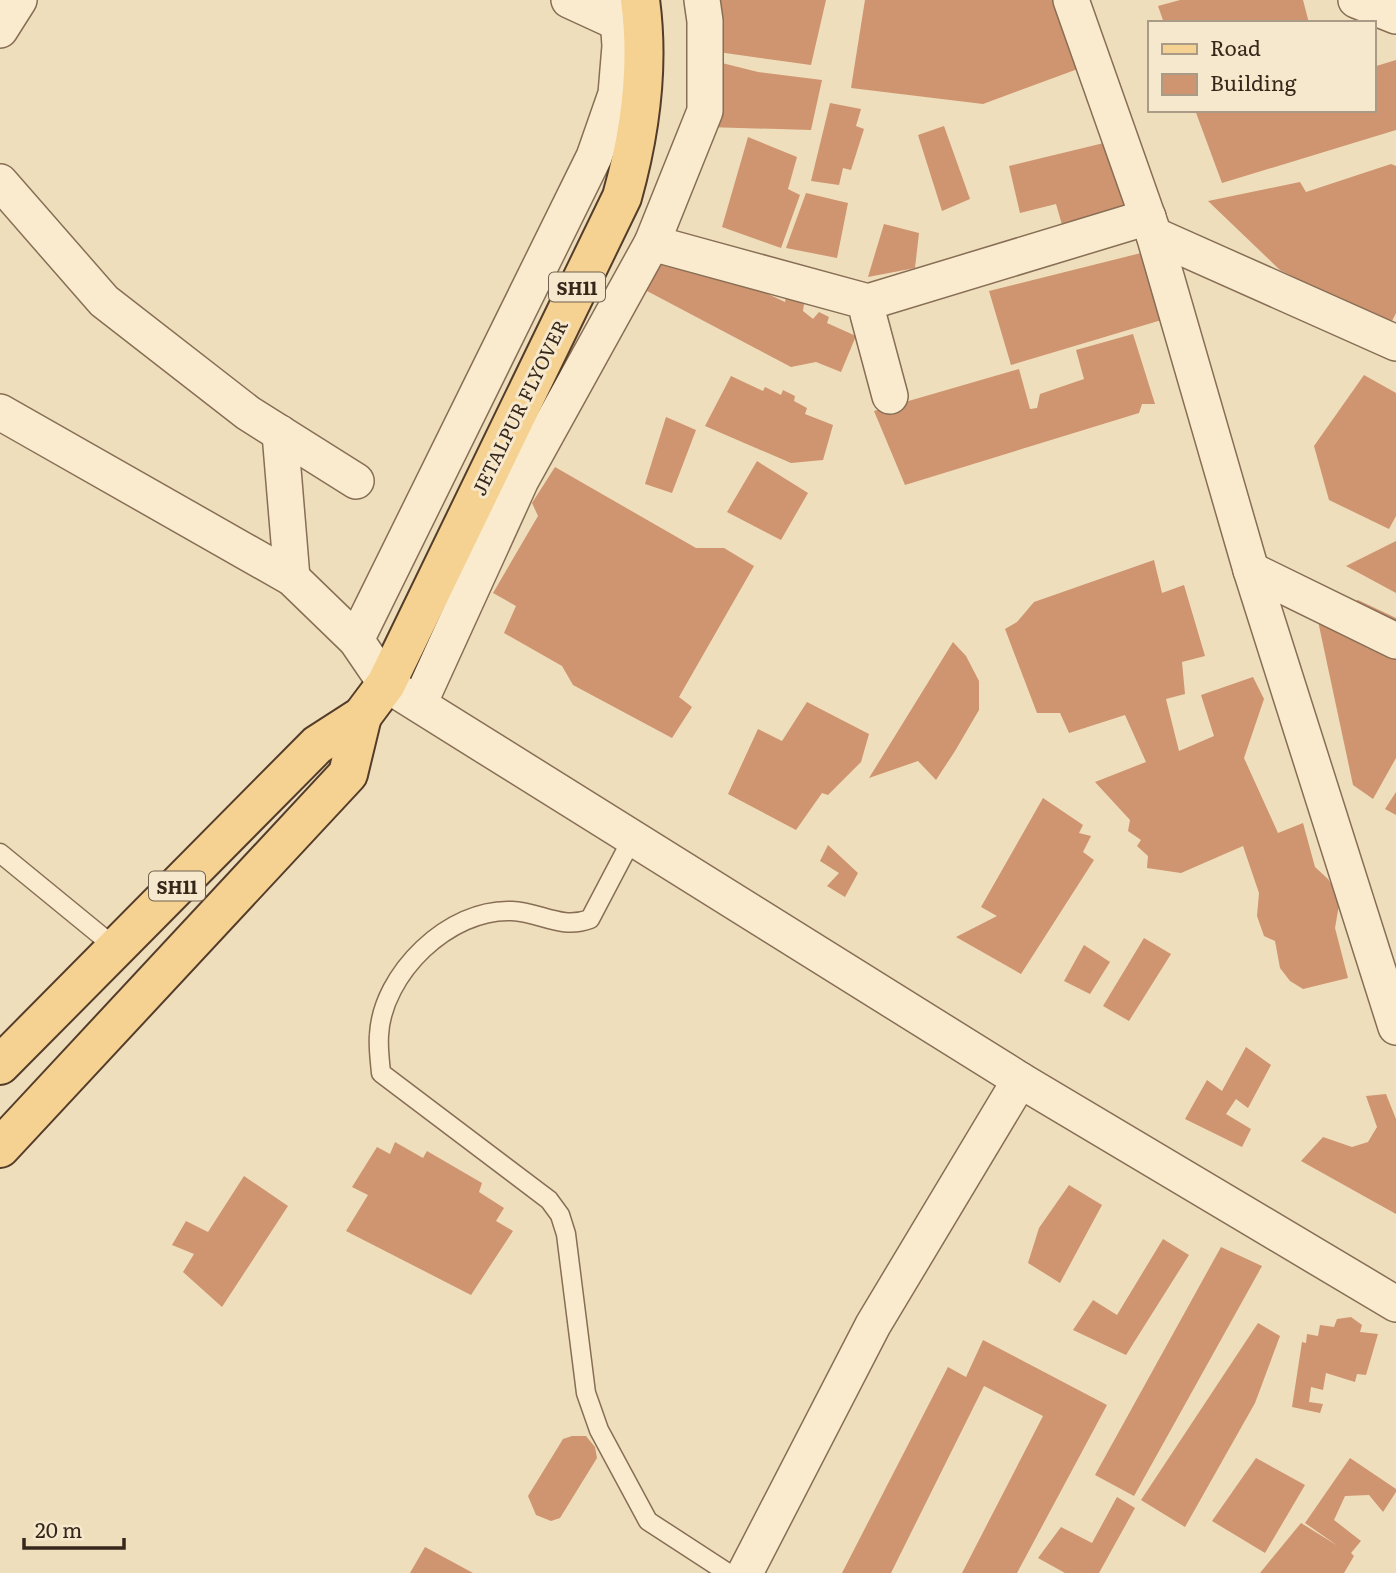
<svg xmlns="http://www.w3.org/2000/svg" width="1396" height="1573" viewBox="0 0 1396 1573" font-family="Literata,serif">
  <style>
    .building { fill: #cf9470 }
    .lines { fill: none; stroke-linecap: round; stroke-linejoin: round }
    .service-casing { stroke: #876e55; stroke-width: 21 }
    .minor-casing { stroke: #876e55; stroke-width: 38 }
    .primary-casing { stroke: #543c2a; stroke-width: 42 }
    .service { stroke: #faebcf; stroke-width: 18 }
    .minor { stroke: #faebcf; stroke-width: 35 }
    .primary { stroke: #f5d291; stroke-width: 38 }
    .labels { text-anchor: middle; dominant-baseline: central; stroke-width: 6; stroke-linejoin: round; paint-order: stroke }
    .shield { fill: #f6e8cc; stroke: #706150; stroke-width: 2 }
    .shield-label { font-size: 18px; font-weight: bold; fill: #36271b }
    .street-label { font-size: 19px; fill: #36271b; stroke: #f6e8cc }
  </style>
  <rect width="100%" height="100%" fill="#efdebc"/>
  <g class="building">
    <polygon points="721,0 826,0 811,65 718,52"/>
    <polygon points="865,0 1071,0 1094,63 983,104 851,88"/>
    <polygon points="1180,0 1303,0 1309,23 1164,23 1158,6"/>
    <polygon points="1396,60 1396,130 1222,183 1195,110 1373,110 1373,67"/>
    <polygon points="714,61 758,72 822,80 811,130 707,127"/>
    <polygon points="830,103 861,109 856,126 864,129 851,170 843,168 839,185 811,181"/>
    <polygon points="944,126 970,199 942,211 918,135"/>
    <polygon points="748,137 797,157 788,189 800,195 781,248 722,227"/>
    <polygon points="1108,142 1131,216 1065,235 1056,204 1020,213 1009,166"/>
    <polygon points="1391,164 1396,166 1396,313 1389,327 1280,270 1208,201 1300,182 1306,192"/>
    <polygon points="806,193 848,203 837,258 786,248"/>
    <polygon points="884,224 919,233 915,268 868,277"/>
    <polygon points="667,247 785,302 786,296 804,304 803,311 813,319 819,312 829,317 827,323 856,336 841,372 816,362 791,367 647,291"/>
    <polygon points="1165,247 1185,313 1011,365 989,291"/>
    <polygon points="1133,334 1155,404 1142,404 1139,413 905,485 874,411 1019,369 1030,409 1037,408 1040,394 1084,379 1076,350"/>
    <polygon points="1364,375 1396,393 1396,516 1389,529 1329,500 1314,446"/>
    <polygon points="731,376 763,391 765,387 781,395 783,390 795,396 794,401 807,408 805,414 833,425 823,460 791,463 705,426"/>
    <polygon points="666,417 696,430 672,493 645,484"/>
    <polygon points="757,461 808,493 781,540 727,512"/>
    <polygon points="555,467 696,548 724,548 754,566 679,697 692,707 672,738 573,685 562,666 504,633 516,606 493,593 538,516 532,503"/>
    <polygon points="1396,541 1396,593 1346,566"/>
    <polygon points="1154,560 1162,593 1184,585 1205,656 1182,662 1185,694 1166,699 1179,751 1214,736 1201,695 1253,677 1264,699 1244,758 1278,833 1303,823 1315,867 1328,879 1340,899 1335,928 1348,978 1303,989 1290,981 1280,968 1275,941 1264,936 1257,916 1259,893 1243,846 1181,873 1147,868 1148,856 1137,846 1141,840 1128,831 1130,820 1095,782 1146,762 1125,715 1069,733 1060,713 1037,713 1005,629 1017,622 1034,602"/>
    <polygon points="1358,600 1396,618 1396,758 1373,799 1353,785 1318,621"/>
    <polygon points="953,642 966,656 979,681 979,710 955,751 936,780 918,761 869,778"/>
    <polygon points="807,702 869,734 861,762 828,795 822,793 796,830 728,794 758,729 782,741"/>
    <polygon points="1396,792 1396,815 1385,809"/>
    <polygon points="1043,798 1083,825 1079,833 1091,836 1083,852 1094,860 1021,974 956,937 997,916 981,907"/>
    <polygon points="828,845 858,873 845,897 827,886 839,873 820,861"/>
    <polygon points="1144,938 1171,954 1129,1021 1103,1006"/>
    <polygon points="1084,945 1110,962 1090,994 1064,981"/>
    <polygon points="1246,1047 1271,1065 1248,1108 1236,1099 1226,1114 1251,1129 1242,1147 1185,1119 1207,1080 1222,1091"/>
    <polygon points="1386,1094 1396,1119 1396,1214 1301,1161 1323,1137 1352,1147 1368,1142 1377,1127 1366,1096"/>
    <polygon points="395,1142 423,1158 427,1151 482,1183 479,1192 504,1208 496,1221 513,1231 471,1295 346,1231 368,1195 352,1187 377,1147 390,1154"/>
    <polygon points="244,1176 288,1206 222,1307 183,1272 194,1254 172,1245 186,1221 208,1232"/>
    <polygon points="1069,1185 1102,1205 1060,1283 1028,1263 1039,1228"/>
    <polygon points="1163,1239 1189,1255 1126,1355 1073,1330 1093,1300 1117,1315"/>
    <polygon points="1221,1247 1262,1266 1134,1496 1095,1475"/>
    <polygon points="1351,1317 1362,1325 1360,1332 1378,1334 1366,1375 1357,1374 1355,1382 1326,1373 1323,1390 1311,1387 1309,1402 1323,1404 1320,1413 1292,1407 1302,1342 1306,1343 1307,1334 1318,1336 1320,1325 1334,1327 1337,1319"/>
    <polygon points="1258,1323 1280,1336 1255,1403 1185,1527 1141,1500"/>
    <polygon points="983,1340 1107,1405 1017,1573 962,1573 1043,1416 984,1386 891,1573 842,1573 948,1367 966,1377"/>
    <polygon points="572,1436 586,1436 595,1447 597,1458 560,1518 551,1521 536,1515 528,1496 563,1439"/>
    <polygon points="1256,1458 1305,1485 1265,1553 1212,1521"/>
    <polygon points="1350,1458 1396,1489 1396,1492 1383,1512 1369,1495 1345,1496 1334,1520 1361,1541 1351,1553 1354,1556 1344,1573 1260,1573 1301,1523 1338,1546 1305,1523"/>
    <polygon points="1117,1497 1135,1508 1099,1573 1065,1573 1038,1558 1061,1527 1092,1543"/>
    <polygon points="425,1547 473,1573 410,1573"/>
  </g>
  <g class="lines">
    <g class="service-casing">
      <g id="service">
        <path d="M633,837L590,919C561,930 540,912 512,911C449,908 382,974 379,1035C378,1048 380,1061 381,1073L549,1200L560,1215L566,1234L586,1393L599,1430L648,1521L728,1573"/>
        <polyline points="0,853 116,948"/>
      </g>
    </g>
    <g class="minor-casing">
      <g id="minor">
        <polyline points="569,0 619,23"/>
        <polyline points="1071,0 1154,235 1251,570 1396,1027"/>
        <polyline points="1356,0 1396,16"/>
        <polyline points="0,30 19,0"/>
        <polyline points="0,182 104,301 248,413 356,481"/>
        <polyline points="1154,235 1396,343"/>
        <polyline points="652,243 868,302 1148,217"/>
        <polyline points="868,302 868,314 890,396"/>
        <polyline points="0,412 292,578 356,640 386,684 1020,1080 1396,1304"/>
        <polyline points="280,433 292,578"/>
        <polyline points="1251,570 1396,641"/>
        <polyline points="356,640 594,157 616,94 620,46 617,0"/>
        <polyline points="419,704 521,480 652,243 705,111 705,21 702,0"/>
        <polyline points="745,1573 873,1325 1020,1080"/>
      </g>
    </g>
    <g class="primary-casing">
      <g id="primary">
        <path d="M0,1065L317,745L362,716L386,684L622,197C640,133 649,66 640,0"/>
        <polyline points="0,1148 348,774 362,716"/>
      </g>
    </g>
    <use href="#service" class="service"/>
    <use href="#minor" class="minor"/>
    <use href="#primary" class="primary"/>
  </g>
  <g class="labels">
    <g class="shield">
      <rect x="549" y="272.5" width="56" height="29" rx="5"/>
      <rect x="149" y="871.5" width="56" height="29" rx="5"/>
    </g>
    <g class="shield-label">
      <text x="577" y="287">SH11</text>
      <text x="177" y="886">SH11</text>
    </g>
    <g class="street-label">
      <text transform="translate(519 407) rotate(-64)">JETALPUR FLYOVER</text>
    </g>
  </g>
  <rect x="1148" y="21" width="228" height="91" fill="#f6e8cc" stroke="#a99b85" stroke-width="2"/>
  <rect x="1162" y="44" width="35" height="10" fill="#f5d291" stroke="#a99b85" stroke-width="2"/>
  <text x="1210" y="56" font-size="21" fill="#36271b">Road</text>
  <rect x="1162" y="74" width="35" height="21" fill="#cf9470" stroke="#a99b85" stroke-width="2"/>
  <text x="1210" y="91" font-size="21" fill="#36271b">Building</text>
  <path d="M24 1538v10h100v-10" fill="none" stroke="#36271b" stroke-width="3.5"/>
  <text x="35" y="1538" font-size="21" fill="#36271b" stroke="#f6e8cc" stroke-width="5" paint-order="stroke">20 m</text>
</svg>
